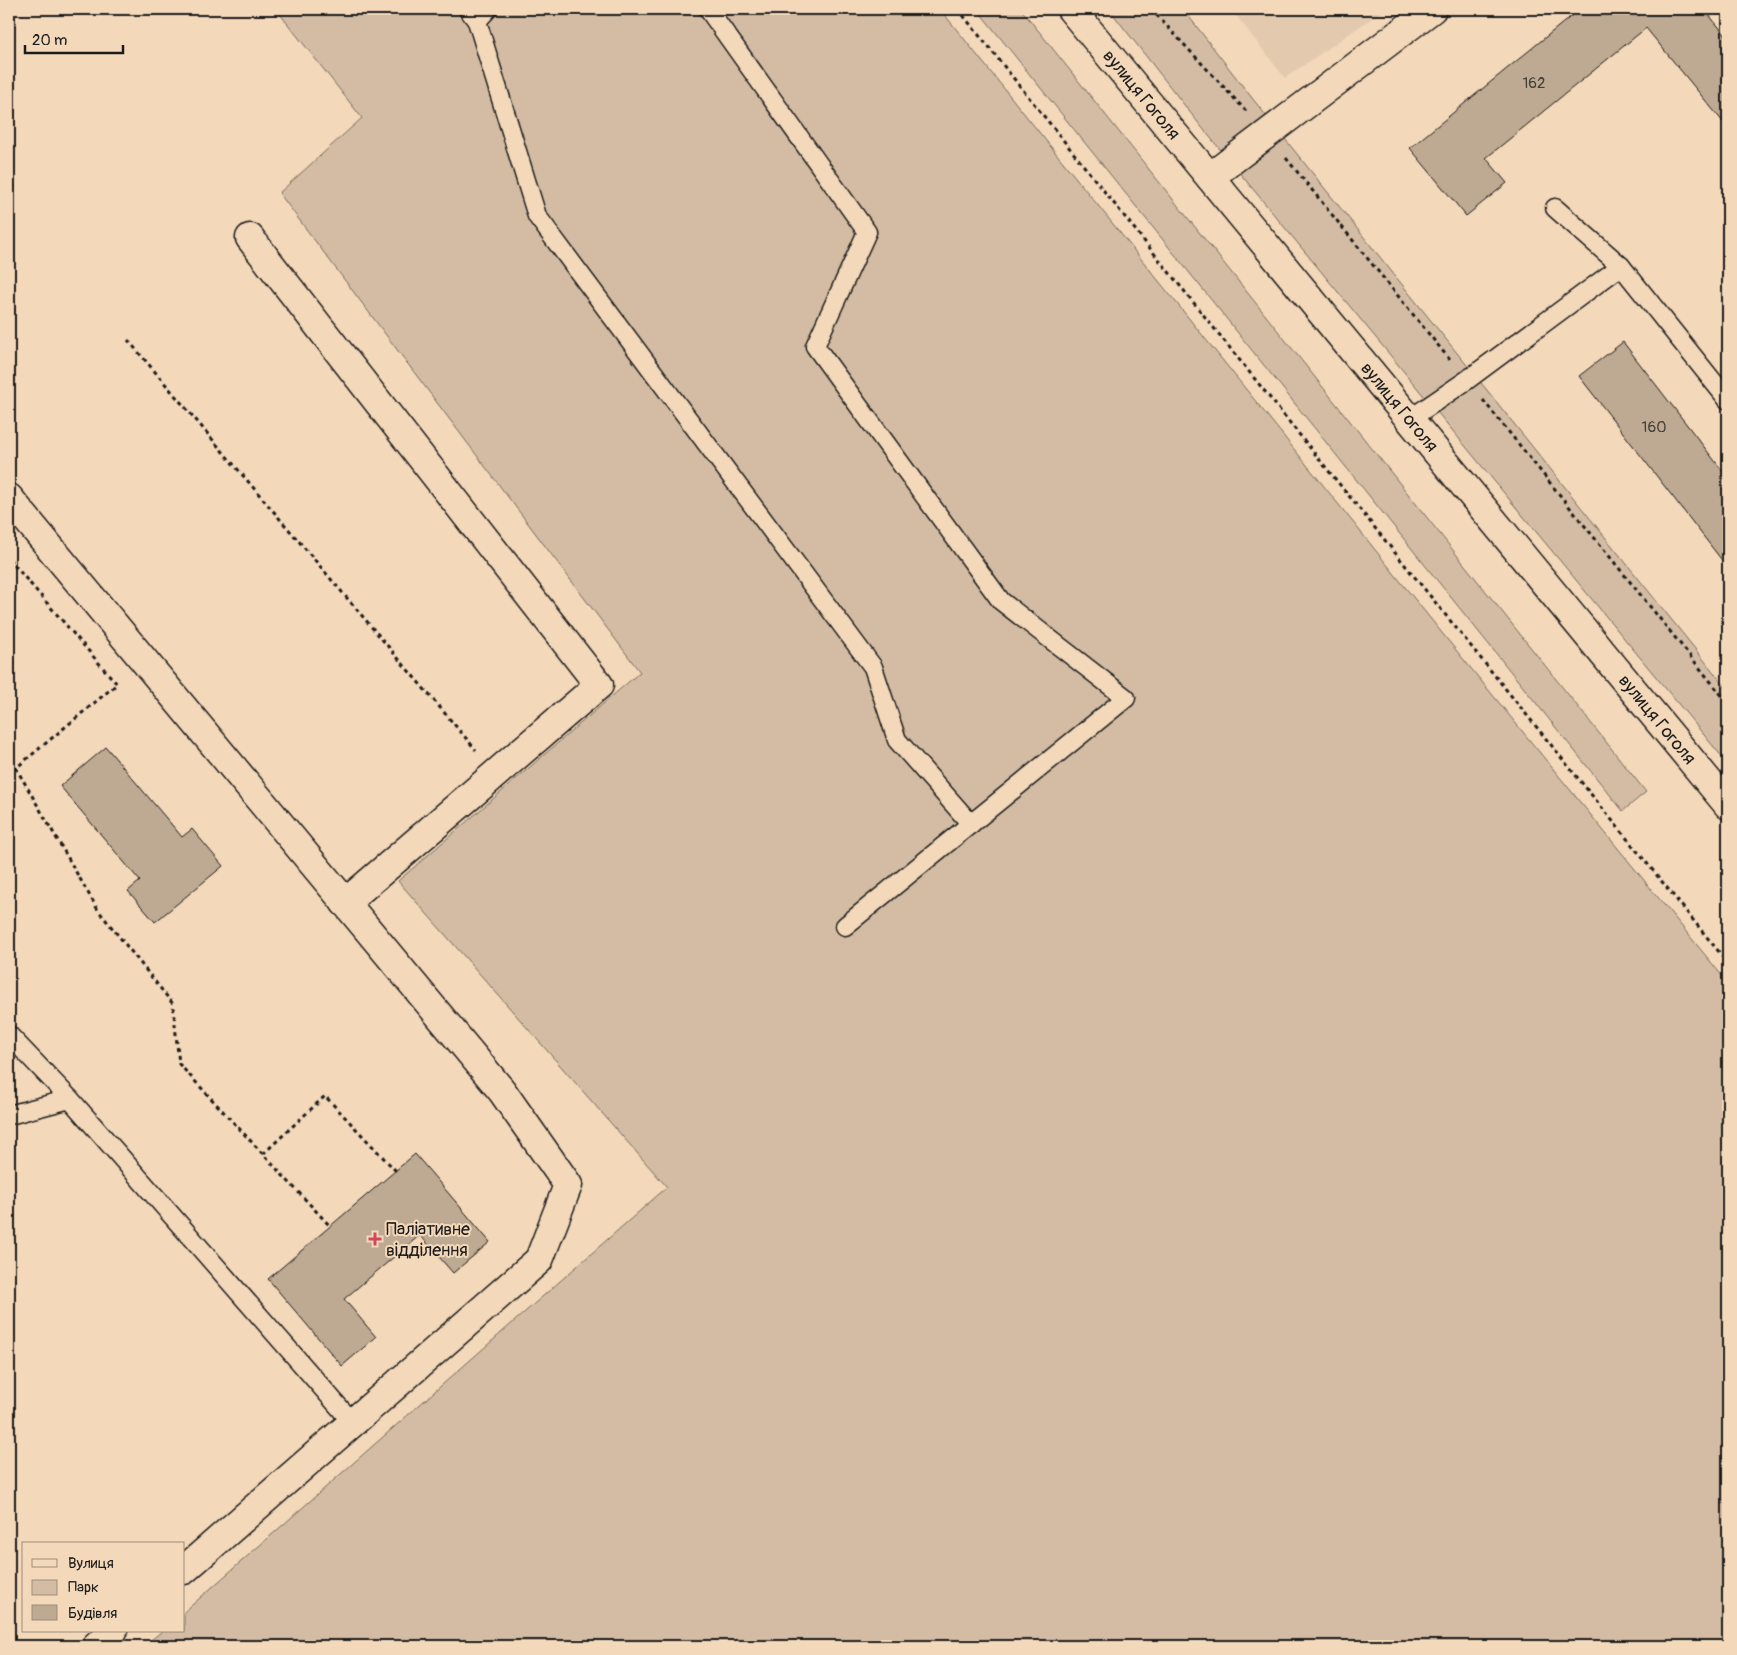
<svg xmlns="http://www.w3.org/2000/svg" width="1737" height="1655" viewBox="0 0 1737 1655" font-family="Pangolin,sans-serif">
  <style>
    .built { fill: #e3caae }
    .green { fill: #d3bca3; stroke: #786c60 }
    .building { fill: #bea992; stroke: #1c1c1c }
    .lines { fill: none; stroke-linecap: round; stroke-linejoin: round }
    .service-casing { stroke: #1c1c1c; stroke-width: 21 }
    .minor-casing { stroke: #1c1c1c; stroke-width: 31 }
    .tertiary-casing { stroke: #1c1c1c; stroke-width: 31 }
    .path { stroke: #1c1c1c; stroke-width: 3; stroke-dasharray: 4 4; stroke-linecap: butt }
    .service { stroke: #f3d8ba; stroke-width: 18 }
    .minor { stroke: #f3d8ba; stroke-width: 28 }
    .tertiary { stroke: #f3d8ba; stroke-width: 28 }
    .poi-dot { fill: #d1495b; stroke: #f3d8ba; stroke-width: 2 }
    .labels { text-anchor: middle; dominant-baseline: central; stroke-width: 4; stroke-linejoin: round; paint-order: stroke }
    .number-label { font-size: 15px; fill: #443f3a }
    .street-label { font-size: 18px; fill: #1c1c1c; stroke: #f3d8ba }
    .poi-label { font-size: 18px; fill: #1c1c1c; stroke: #f3d8ba; text-anchor: start }
  </style>
  <rect width="100%" height="100%" fill="#f3d8ba"/>
  <filter id="ink" filterUnits="userSpaceOnUse"><feTurbulence type="fractalNoise" baseFrequency=".02" numOctaves="2"/><feDisplacementMap in="SourceGraphic" scale="10" xChannelSelector="R" yChannelSelector="G"/><feConvolveMatrix kernelMatrix="1 2 1 2 8 2 1 2 1" color-interpolation-filters="sRGB"/></filter>
  <g filter="url(#ink)">
    <polygon class="built" points="1231,9 1385,9 1285,78"/>
    <g class="green">
      <polygon points="276,9 940,9 1442,633 1728,983 1728,1646 144,1646 162,1631 184,1631 184,1612 667,1187 398,881 640,672 279,193 362,118"/>
      <polygon points="977,9 1021,9 1646,792 1623,811"/>
      <polygon points="1109,9 1183,9 1252,98 1728,690 1728,764 1200,125"/>
    </g>
    <g class="building">
      <polygon points="1580,9 1704,9 1728,38 1728,128 1646,28 1486,158 1507,183 1466,216 1410,148"/>
      <polygon points="1623,342 1728,478 1728,568 1579,376"/>
      <polygon points="106,747 182,837 192,829 223,866 155,922 128,891 140,881 60,786"/>
      <polygon points="415,1154 490,1242 453,1273 420,1235 344,1299 376,1337 342,1366 268,1279"/>
    </g>
    <g class="lines">
      <g class="service-casing">
        <g id="service">
          <polyline points="468,9 477,21 537,216 873,667 897,740 971,824"/>
          <polyline points="708,9 867,232 815,346 1001,601 1126,698 845,926"/>
          <polyline points="477,21 488,9"/>
          <polyline points="1621,266 1728,400"/>
          <polyline points="1410,419 1467,380 1621,266 1555,208"/>
          <polyline points="9,1035 70,1099"/>
          <polyline points="9,1115 70,1099 353,1423"/>
        </g>
      </g>
      <g class="minor-casing">
        <g id="minor">
          <polyline points="1210,177 1432,9"/>
          <polyline points="250,238 599,685 345,903"/>
          <polyline points="9,498 502,1091 568,1185 539,1260 184,1570"/>
          <polyline points="96,1646 113,1631"/>
        </g>
      </g>
      <g class="tertiary-casing">
        <g id="tertiary">
          <path id="s1" d="M1071,9L1728,805"/>
        </g>
      </g>
      <g class="path">
        <polyline points="958,9 1319,459 1728,963"/>
        <polyline points="1151,9 1246,111"/>
        <polyline points="1286,158 1450,360"/>
        <polyline points="128,340 476,750"/>
        <polyline points="1483,400 1728,703"/>
        <polyline points="9,559 117,684 16,768 98,910 173,1004 179,1064 330,1226"/>
        <polyline points="9,775 16,768"/>
        <polyline points="263,1154 325,1096 396,1171"/>
      </g>
      <use href="#service" class="service"/>
      <use href="#minor" class="minor"/>
      <use href="#tertiary" class="tertiary"/>
    </g>
  </g>
  <path class="poi-dot" d="M372.5 1231.5h5v5h5v5h-5v5h-5v-5h-5v-5h5z"/>
  <g class="labels">
    <g class="number-label">
      <text x="1534" y="83">162</text>
      <text x="1654" y="427">160</text>
    </g>
    <g class="street-label">
      <text stroke="none"><textPath href="#s1" startOffset="111">вулиця Гоголя</textPath></text>
      <text stroke="none"><textPath href="#s1" startOffset="516">вулиця Гоголя</textPath></text>
      <text stroke="none"><textPath href="#s1" startOffset="921">вулиця Гоголя</textPath></text>
    </g>
    <g class="poi-label">
      <text x="386" y="1229">Паліативне<tspan x="386" dy="21">відділення</tspan></text>
    </g>
  </g>
  <rect width="1737" height="1655" fill="none" stroke="#f3d8ba" stroke-width="30"/>
  <rect x="15" y="15" width="1707" height="1625" fill="none" stroke="#1c1c1c" stroke-width="2" filter="url(#ink)"/>
  <rect x="22" y="1542" width="162" height="90" fill="#f3d8ba" stroke="#9d8d7b"/>
  <rect x="32" y="1559" width="25" height="8" fill="#f3d8ba" stroke="#9d8d7b"/>
  <text x="68" y="1568" font-size="15" fill="#1c1c1c">Вулиця</text>
  <rect x="32" y="1580" width="25" height="15" fill="#d3bca3" stroke="#9d8d7b"/>
  <text x="68" y="1592" font-size="15" fill="#1c1c1c">Парк</text>
  <rect x="32" y="1605" width="25" height="15" fill="#bea992" stroke="#9d8d7b"/>
  <text x="68" y="1618" font-size="15" fill="#1c1c1c">Будівля</text>
  <path d="M25 45v8h98v-8" fill="none" stroke="#1c1c1c" stroke-width="2.5"/>
  <text x="32" y="45" font-size="15" fill="#1c1c1c" stroke="#f3d8ba" stroke-width="4" paint-order="stroke">20 m</text>
</svg>
